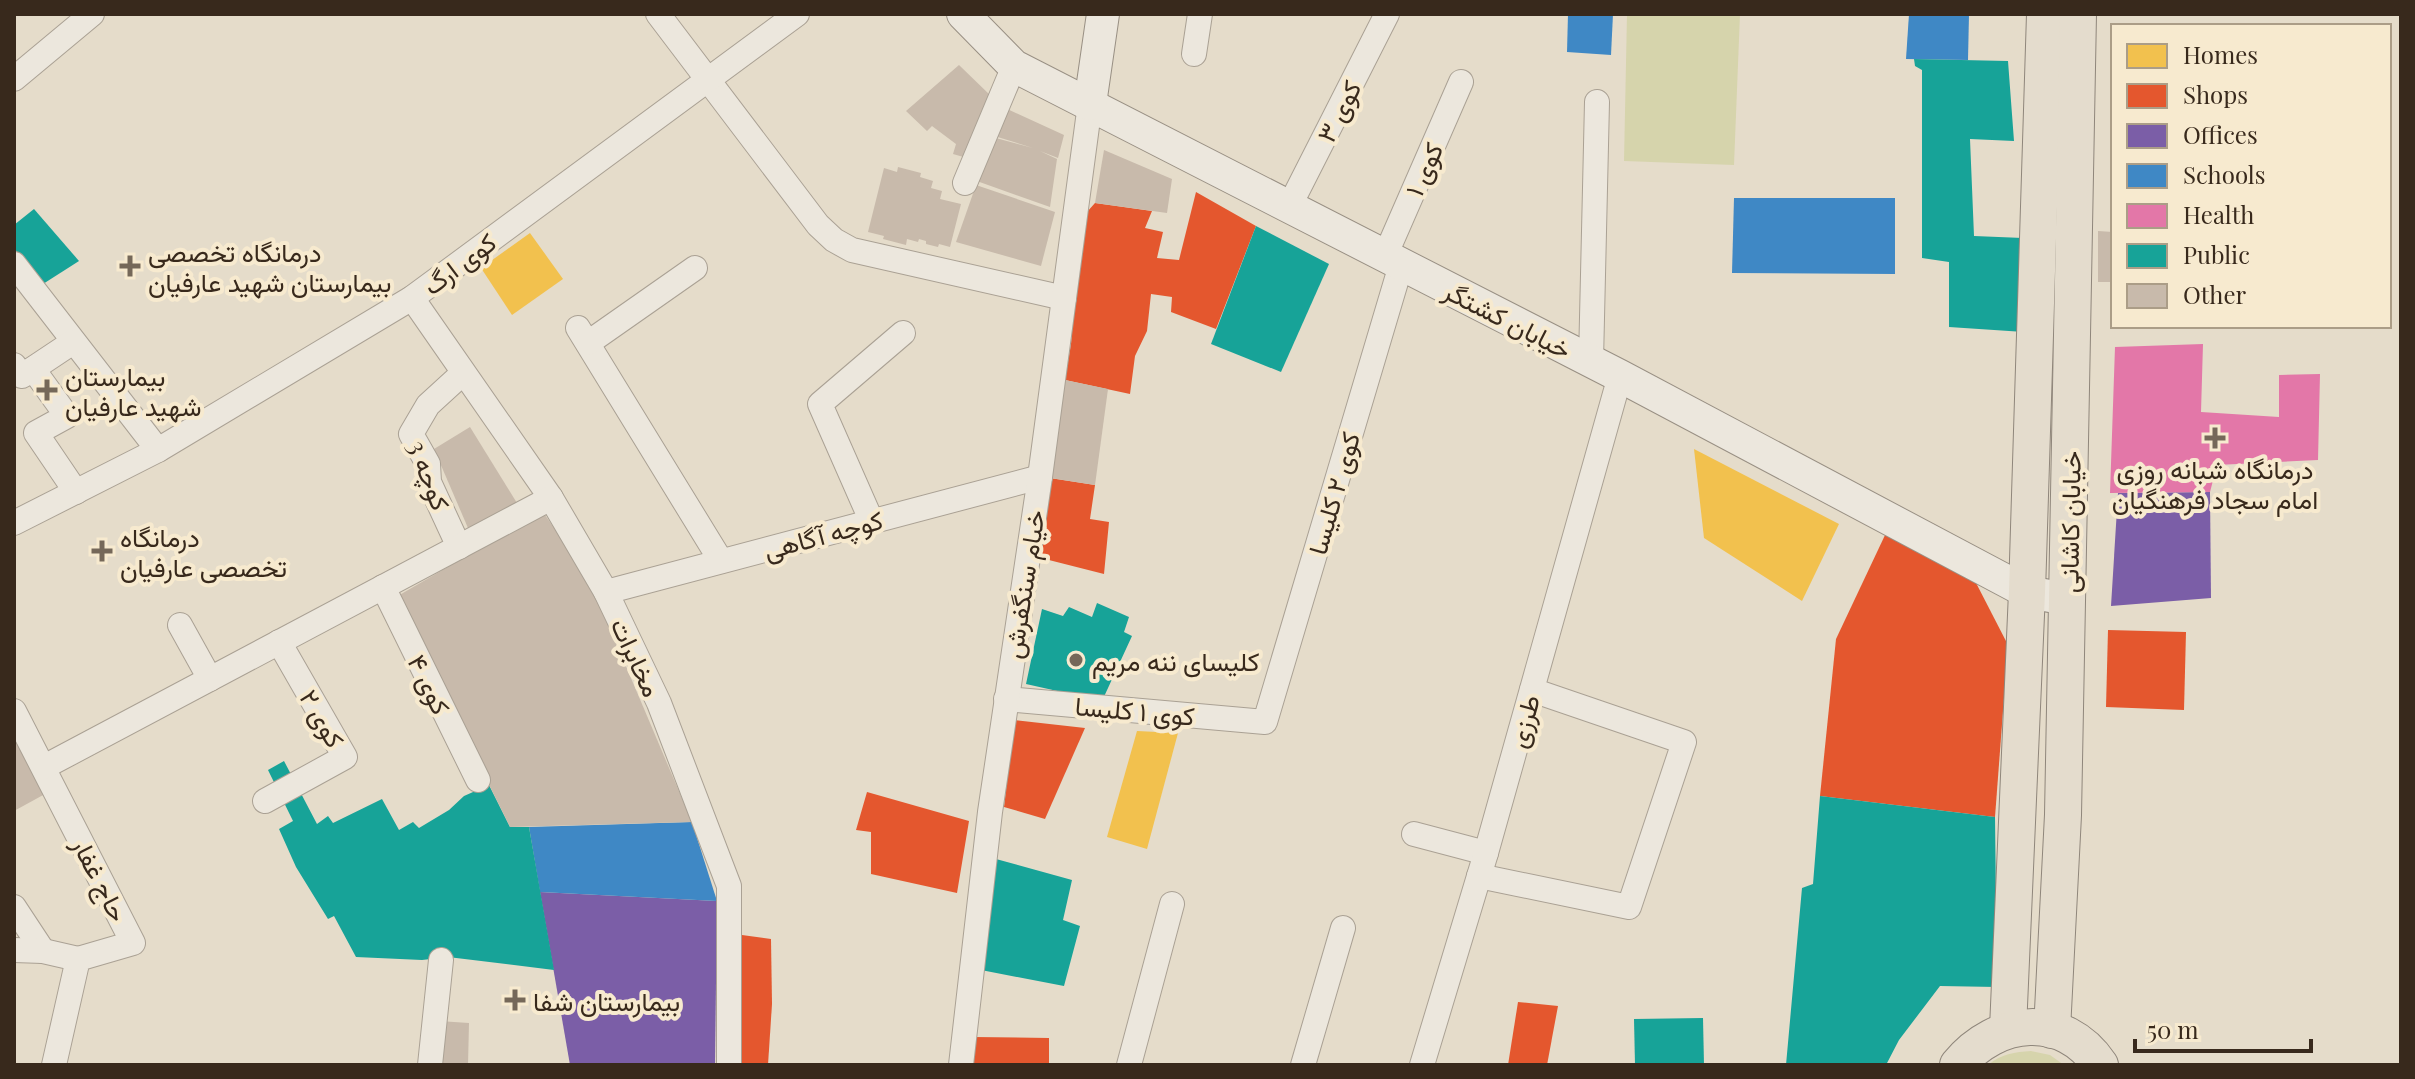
<svg xmlns="http://www.w3.org/2000/svg" width="2415" height="1079" viewBox="0 0 2415 1079" font-family="'Playfair Display',Vazirmatn,serif">
  <style>
    .green { fill: #d6d4ac }
    .homes { fill: #f2c14e }
    .shops { fill: #e4572e }
    .offices { fill: #7b5ea7 }
    .schools { fill: #3f88c5 }
    .health { fill: #e377a8 }
    .public { fill: #17a398 }
    .building { fill: #c8baab }
    .lines { fill: none; stroke-linecap: round; stroke-linejoin: round }
    .street-casing { stroke: #aaa194; stroke-width: 26 }
    .secondary-casing { stroke: #999084; stroke-width: 34 }
    .primary-casing { stroke: #8f867b; stroke-width: 38 }
    .street { stroke: #ece7dd; stroke-width: 24 }
    .secondary { stroke: #ece7dd; stroke-width: 32 }
    .primary { stroke: #e4dccd; stroke-width: 36 }
    .poi-dot { fill: #756859; stroke: #f7eacf; stroke-width: 3 }
    .labels { text-anchor: middle; dominant-baseline: central; stroke-width: 8; stroke-linejoin: round; paint-order: stroke }
    .street-label { font-size: 26px; fill: #38291c; stroke: #f7eacf }
    .poi-label { font-size: 26px; fill: #38291c; stroke: #f7eacf; text-anchor: start }
  </style>
  <rect width="100%" height="100%" fill="#e5dcca"/>
  <g class="green">
    <polygon points="1627,14 1740,14 1734,165 1624,161"/>
    <path d="M2031,1051L2050,1055L2064,1065H1988C2001,1054 2015,1052 2031,1051Z"/>
  </g>
  <g class="homes">
    <polygon points="530,233 563,279 512,315 481,268"/>
    <polygon points="1694,449 1839,524 1802,601 1704,538"/>
    <polygon points="1137,731 1178,733 1147,849 1107,837"/>
  </g>
  <g class="shops">
    <polygon points="1196,192 1256,226 1216,329 1171,312 1172,297 1151,294 1147,331 1135,356 1130,394 1065,380 1071,344 1076,284 1083,248 1087,212 1095,203 1152,211 1145,228 1163,232 1157,258 1179,260"/>
    <polygon points="1050,478 1095,485 1090,519 1109,522 1104,574 1041,558"/>
    <polygon points="1886,533 1974,579 2008,645 1995,817 1820,796 1836,639"/>
    <polygon points="2108,630 2186,632 2184,710 2106,707"/>
    <polygon points="1014,720 1085,728 1045,819 1004,807"/>
    <polygon points="867,792 969,821 957,893 871,874 871,832 856,830"/>
    <polygon points="742,935 771,939 772,1004 768,1065 735,1065"/>
    <polygon points="1518,1002 1558,1006 1547,1065 1508,1065"/>
    <polygon points="973,1037 1049,1038 1049,1065 972,1065"/>
  </g>
  <g class="offices">
    <polygon points="2210,492 2211,598 2111,606 2118,493"/>
    <polygon points="540,892 717,901 715,1065 570,1065"/>
  </g>
  <g class="schools">
    <polygon points="1568,14 1613,14 1611,55 1567,52"/>
    <polygon points="1909,14 1969,14 1968,60 1906,59"/>
    <polygon points="1734,198 1895,198 1895,274 1732,273"/>
    <polygon points="692,822 717,901 540,892 529,827"/>
  </g>
  <polygon class="health" points="2203,344 2201,412 2279,417 2279,375 2320,374 2318,460 2217,465 2210,492 2110,493 2115,347"/>
  <g class="public">
    <polygon points="1914,59 2008,61 2014,141 1970,139 1974,236 2023,238 2024,332 1949,327 1949,262 1922,258 1922,70 1915,66"/>
    <polygon points="34,209 79,261 43,284 14,248 14,225"/>
    <polygon points="1256,226 1329,264 1281,372 1211,344"/>
    <polygon points="1097,603 1129,617 1124,632 1132,636 1102,701 1026,684 1042,609 1063,616 1069,607 1092,617"/>
    <polygon points="284,761 317,824 328,816 333,823 382,799 399,830 413,822 419,828 449,810 464,796 489,785 510,827 529,827 554,970 448,957 422,960 356,957 334,916 328,919 296,867 279,829 293,821 268,770"/>
    <polygon points="1820,796 1995,817 1997,987 1940,986 1899,1040 1886,1065 1786,1065 1802,888 1813,884"/>
    <polygon points="996,859 1072,880 1063,920 1080,926 1064,986 981,970"/>
    <polygon points="1703,1018 1704,1065 1635,1065 1634,1019"/>
  </g>
  <g class="building">
    <polygon points="959,65 992,97 967,158 953,154 956,144 932,126 927,131 906,111"/>
    <polygon points="1003,107 1064,135 1058,158 1040,151 1057,159 1050,207 974,180 992,137 1033,148 991,135"/>
    <polygon points="1104,150 1172,179 1167,213 1095,203"/>
    <polygon points="898,167 921,173 920,177 933,181 931,188 942,191 940,199 961,204 950,247 939,244 938,247 926,244 926,241 919,239 918,242 907,239 906,245 883,239 884,236 868,232 884,168 897,172"/>
    <polygon points="976,185 1055,212 1041,266 956,242"/>
    <polygon points="2098,231 2113,232 2113,282 2098,282"/>
    <polygon points="1065,380 1108,389 1095,485 1050,478"/>
    <polygon points="470,427 517,503 468,528 434,449"/>
    <polygon points="543,512 589,579 692,822 510,827 396,597"/>
    <polygon points="14,736 45,794 14,811"/>
    <polygon points="439,1021 469,1023 468,1065 437,1065"/>
  </g>
  <g class="lines">
    <g class="street-casing">
      <g id="street">
        <polyline points="658,14 818,225 834,240 852,250 1064,298"/>
        <polyline points="1194,54 1200,14"/>
        <polyline points="14,79 92,14"/>
        <polyline points="965,183 1014,66"/>
        <polyline points="1289,207 1387,14"/>
        <polyline points="1385,256 1461,82"/>
        <polyline points="14,264 158,450"/>
        <polyline points="412,298 551,498 606,592 659,703 729,886 729,1065"/>
        <polyline points="578,328 721,561"/>
        <polyline points="588,343 695,268"/>
        <polyline points="1591,361 1597,102"/>
        <polyline points="14,365 22,376 73,342"/>
        <polyline points="33,369 67,416 36,433 76,492"/>
        <polyline points="872,522 820,404 903,333"/>
        <polyline points="14,523 158,450 412,298 797,14"/>
        <polyline points="459,547 429,482 428,464 411,434 428,405 463,373"/>
        <polyline points="383,587 478,780"/>
        <polyline points="606,592 1040,477"/>
        <polyline points="180,625 210,679"/>
        <polyline points="1006,699 1265,722 1401,265"/>
        <polyline points="14,711 133,943 78,959 54,1065"/>
        <polyline points="44,767 551,498"/>
        <polyline points="265,801 345,757 279,642"/>
        <polyline points="1414,834 1486,853"/>
        <polyline points="1479,876 1629,907 1684,742 1532,690"/>
        <polyline points="14,907 43,951"/>
        <polyline points="14,950 43,951 78,959"/>
        <polyline points="430,1065 441,960"/>
        <polyline points="961,1065 990,812 1040,477 1090,104"/>
        <polyline points="1129,1065 1172,904"/>
        <polyline points="1303,1065 1343,928"/>
        <polyline points="1422,1065 1486,853 1620,376"/>
      </g>
    </g>
    <g class="secondary-casing">
      <g id="secondary">
        <polyline points="963,14 1014,66 1620,376 2027,592 2067,599"/>
        <polyline points="1090,104 1103,14"/>
      </g>
    </g>
    <g class="primary-casing">
      <g id="primary">
        <polyline points="2008,1029 2027,592 2045,14"/>
        <polyline points="2052,1030 2063,815 2078,14"/>
        <path d="M1958,1065C1996,1018 2064,1011 2100,1065"/>
      </g>
    </g>
    <use href="#street" class="street"/>
    <use href="#secondary" class="secondary"/>
    <use href="#primary" class="primary"/>
  </g>
  <g class="poi-dot">
    <path d="M126 254h8v8h8v8h-8v8h-8v-8h-8v-8h8z"/>
    <path d="M43 378h8v8h8v8h-8v8h-8v-8h-8v-8h8z"/>
    <path d="M2211 426h8v8h8v8h-8v8h-8v-8h-8v-8h8z"/>
    <path d="M98 539h8v8h8v8h-8v8h-8v-8h-8v-8h8z"/>
    <circle cx="1076" cy="660" r="8"/>
    <path d="M511 988h8v8h8v8h-8v8h-8v-8h-8v-8h8z"/>
  </g>
  <g class="labels">
    <g class="street-label">
      <text transform="translate(1338 111) rotate(-63)">کوی ۳</text>
      <text transform="translate(1423 169) rotate(-66)">کوی ۱</text>
      <text transform="translate(459 263) rotate(-37)">کوی ارگ</text>
      <text transform="translate(1508 319) rotate(27)">خیابان کشتگر</text>
      <text transform="translate(430 475) rotate(69)">کوچه 3</text>
      <text transform="translate(1333 493) rotate(-74)">کوی ۲ کلیسا</text>
      <text transform="translate(2069 522) rotate(-89)">خیابان کاشانی</text>
      <text transform="translate(823 534) rotate(-15)">کوچه آگاهی</text>
      <text transform="translate(1023 584) rotate(-81)">خیام سنگفرش</text>
      <text transform="translate(637 657) rotate(65)">مخابرات</text>
      <text transform="translate(430 684) rotate(64)">کوی ۴</text>
      <text transform="translate(1135 710) rotate(5)">کوی ۱ کلیسا</text>
      <text transform="translate(323 718) rotate(60)">کوی ۲</text>
      <text transform="translate(1523 721) rotate(-74)">طرزی</text>
      <text transform="translate(101 879) rotate(63)">حاج غفار</text>
    </g>
    <g class="poi-label">
      <text x="148" y="251">درمانگاه تخصصی<tspan x="148" dy="30">بیمارستان شهید عارفیان</tspan></text>
      <text x="65" y="375">بیمارستان<tspan x="65" dy="30">شهید عارفیان</tspan></text>
      <text x="2215" y="468" text-anchor="middle">درمانگاه شبانه روزی<tspan x="2215" dy="30">امام سجاد فرهنگیان</tspan></text>
      <text x="120" y="536">درمانگاه<tspan x="120" dy="30">تخصصی عارفیان</tspan></text>
      <text x="1092" y="660">کلیسای ننه مریم</text>
      <text x="533" y="1000">بیمارستان شفا</text>
    </g>
  </g>
  <rect width="2415" height="1079" fill="none" stroke="#38291c" stroke-width="32"/>
  <rect x="2111" y="24" width="280" height="304" fill="#f7eacf" stroke="#ab9d87" stroke-width="2"/>
  <rect x="2127" y="44" width="40" height="24" fill="#f2c14e" stroke="#ab9d87" stroke-width="2"/>
  <text x="2183" y="64" font-size="24" fill="#38291c">Homes</text>
  <rect x="2127" y="84" width="40" height="24" fill="#e4572e" stroke="#ab9d87" stroke-width="2"/>
  <text x="2183" y="104" font-size="24" fill="#38291c">Shops</text>
  <rect x="2127" y="124" width="40" height="24" fill="#7b5ea7" stroke="#ab9d87" stroke-width="2"/>
  <text x="2183" y="144" font-size="24" fill="#38291c">Offices</text>
  <rect x="2127" y="164" width="40" height="24" fill="#3f88c5" stroke="#ab9d87" stroke-width="2"/>
  <text x="2183" y="184" font-size="24" fill="#38291c">Schools</text>
  <rect x="2127" y="204" width="40" height="24" fill="#e377a8" stroke="#ab9d87" stroke-width="2"/>
  <text x="2183" y="224" font-size="24" fill="#38291c">Health</text>
  <rect x="2127" y="244" width="40" height="24" fill="#17a398" stroke="#ab9d87" stroke-width="2"/>
  <text x="2183" y="264" font-size="24" fill="#38291c">Public</text>
  <rect x="2127" y="284" width="40" height="24" fill="#c8baab" stroke="#ab9d87" stroke-width="2"/>
  <text x="2183" y="304" font-size="24" fill="#38291c">Other</text>
  <path d="M2135 1039v12h176v-12" fill="none" stroke="#38291c" stroke-width="4"/>
  <text x="2147" y="1039" font-size="24" fill="#38291c" stroke="#f7eacf" stroke-width="6" paint-order="stroke">50 m</text>
</svg>
